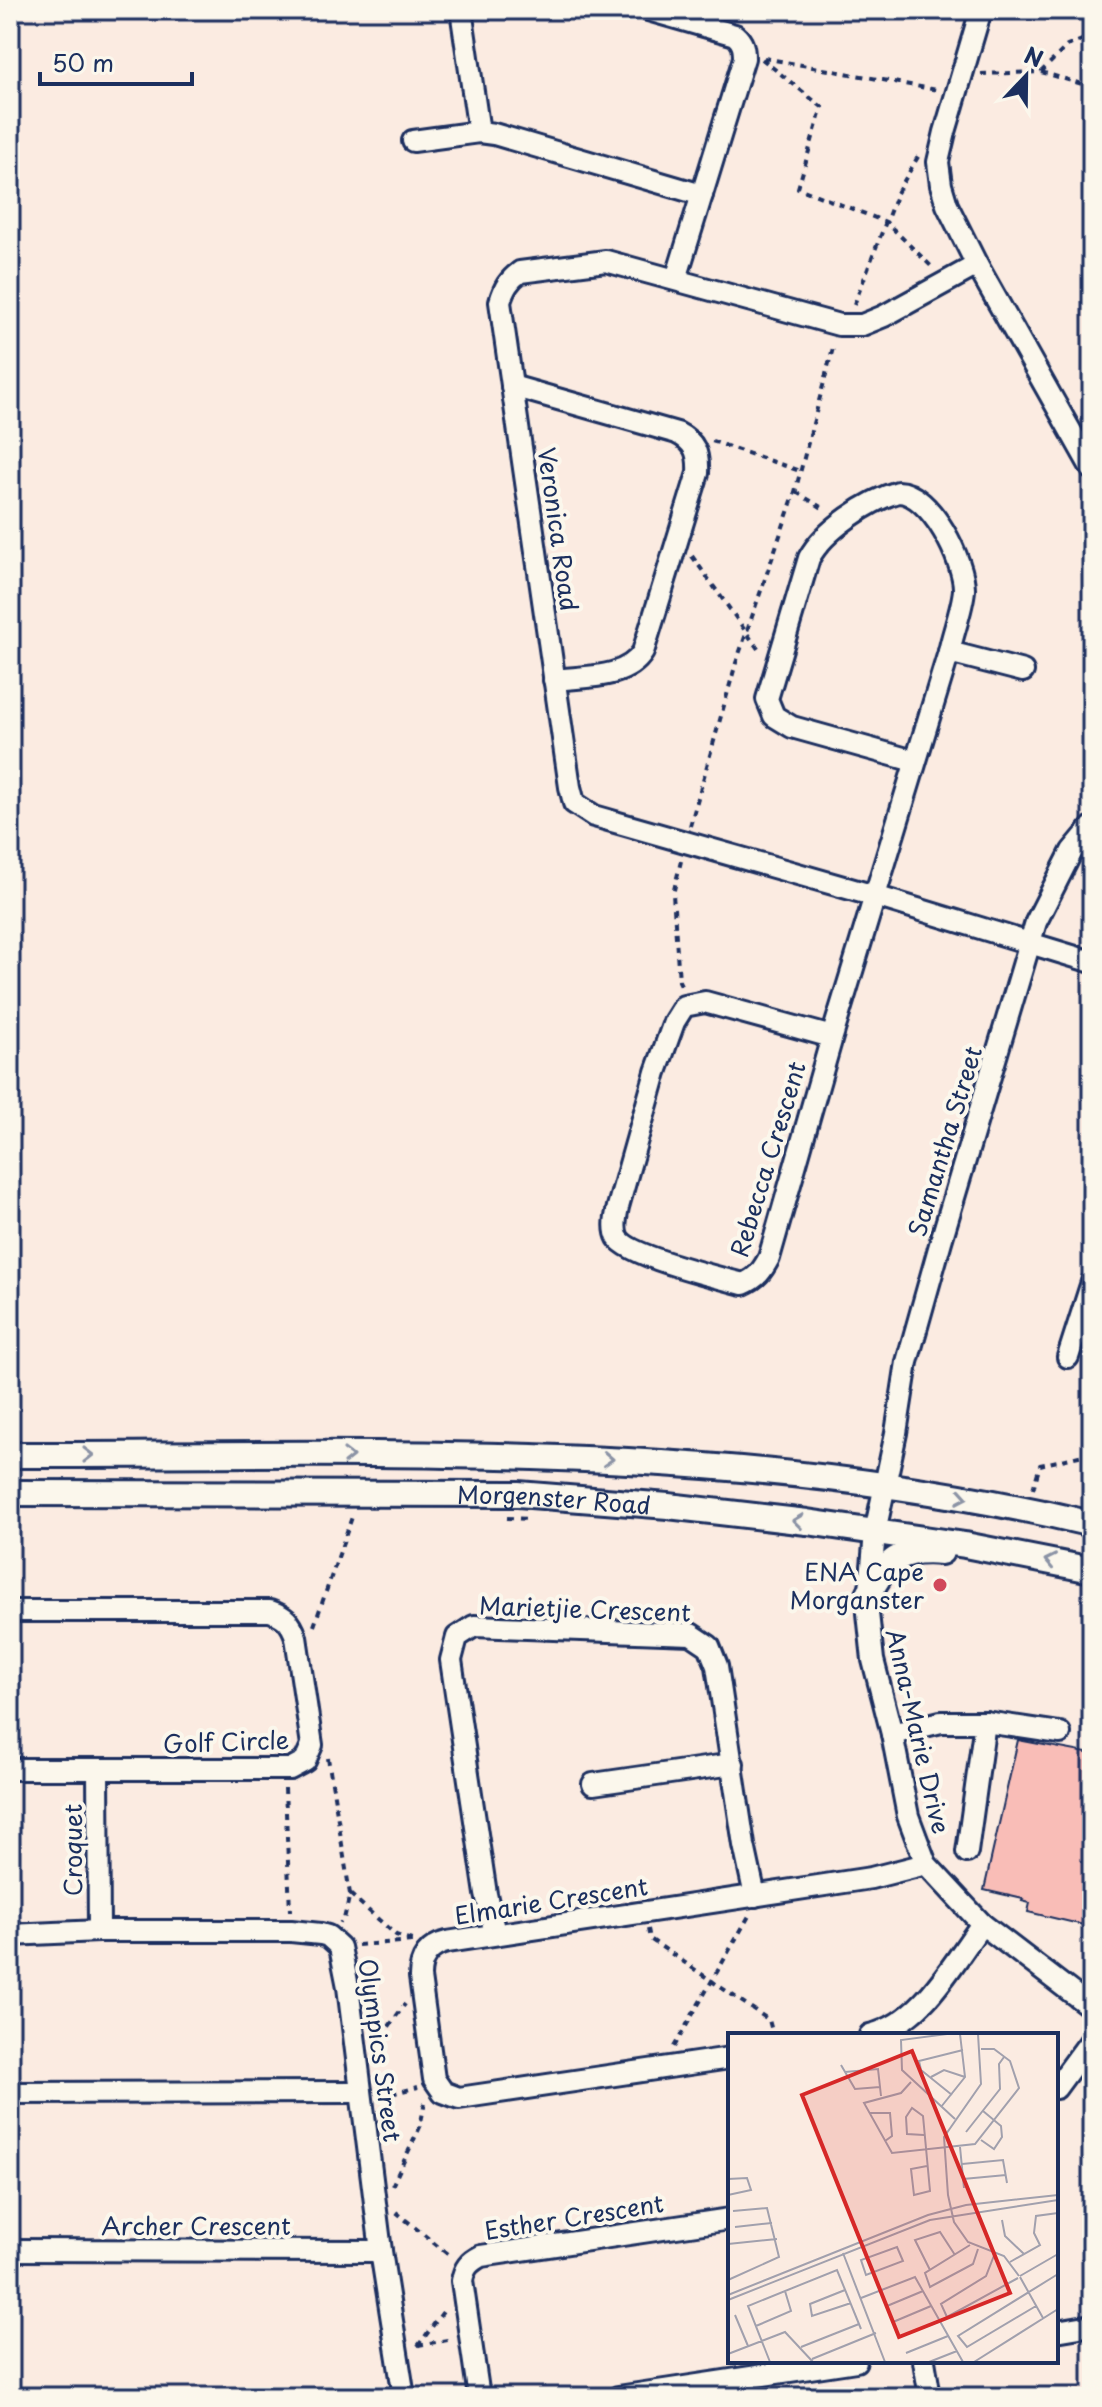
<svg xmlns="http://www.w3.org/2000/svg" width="1102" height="2407" viewBox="0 0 1102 2407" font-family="'Playpen Sans',sans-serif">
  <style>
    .building { fill: #f9bdb7; stroke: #1b2f5e; stroke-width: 2 }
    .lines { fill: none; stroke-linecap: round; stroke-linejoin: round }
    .minor-casing { stroke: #1b2f5e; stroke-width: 26 }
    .major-casing { stroke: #1b2f5e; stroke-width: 30 }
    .path { stroke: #1b2f5e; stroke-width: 4; stroke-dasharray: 6 6; stroke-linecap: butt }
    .minor { stroke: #fbf7ec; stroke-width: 20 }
    .major { stroke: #fbf7ec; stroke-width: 24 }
    .oneway { stroke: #8b93a5 }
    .poi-dot { fill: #d1495b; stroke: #fbf7ec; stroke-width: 3 }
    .labels { text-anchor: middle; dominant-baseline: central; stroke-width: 8; stroke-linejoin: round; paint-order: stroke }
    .street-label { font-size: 24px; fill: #1b2f5e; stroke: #fbf7ec }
    .poi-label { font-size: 24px; fill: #1b2f5e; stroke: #fbf7ec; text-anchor: end }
    .inset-road { fill: none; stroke: #a1a0ad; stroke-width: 2 }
    .view { fill: #d62828; fill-opacity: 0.15; stroke: #d62828; stroke-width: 4 }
    .inset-edge { fill: none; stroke: #1b2f5e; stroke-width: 4 }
  </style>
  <rect width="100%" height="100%" fill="#fbebe1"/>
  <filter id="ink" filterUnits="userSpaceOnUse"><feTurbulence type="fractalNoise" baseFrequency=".0125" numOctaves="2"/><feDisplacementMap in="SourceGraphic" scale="16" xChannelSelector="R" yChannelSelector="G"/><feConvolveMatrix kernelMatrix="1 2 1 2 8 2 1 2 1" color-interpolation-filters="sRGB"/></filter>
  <g filter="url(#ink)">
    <polygon class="building" points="1018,1740 1092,1754 1092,1927 1028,1912 1030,1903 1022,1901 1023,1899 984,1890"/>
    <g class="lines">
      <g class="minor-casing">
        <g id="minor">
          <polyline points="461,10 479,132 494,134 702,195"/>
          <path d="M648,10L735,35C743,42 744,48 744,58L676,279"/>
          <polyline points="981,10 945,132 938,162 941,185 947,205 977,265 1092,469"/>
          <polyline points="413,141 479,132"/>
          <path d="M977,265L884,316L862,325H839L606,261L520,272C509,280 504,288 500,302L570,787L574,803L594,816L875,896L1092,962"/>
          <path d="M512,386L677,433C695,442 699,453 698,473L643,652C626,680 583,676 554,680"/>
          <polyline points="949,652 1023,671"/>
          <polyline points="1092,827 1072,851 1036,922 941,1241 907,1362 896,1433 875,1532 868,1613 873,1660 892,1734 908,1816 926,1864 982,1924 1092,2008"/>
          <path d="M832,1037L705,1002L684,1006L674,1022L656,1072L618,1207C616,1216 613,1229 618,1238C629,1256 720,1278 743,1284C757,1278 762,1271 769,1258L832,1037L949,652C953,632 962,610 964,590C965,562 930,492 898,492C868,501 824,530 809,558L767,699L774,716L792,727L914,761"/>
          <polyline points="1068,1357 1092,1282"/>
          <path d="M10,1611H270C285,1616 291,1622 296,1637L312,1745L305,1761L290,1769H10"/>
          <polyline points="892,1734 941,1722 985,1722 1060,1733"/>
          <polyline points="98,1769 99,1931"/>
          <polyline points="593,1784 733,1764"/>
          <polyline points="967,1852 985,1722"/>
          <polyline points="495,1934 486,1894 451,1660 457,1637 474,1626 691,1634 709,1646 717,1666 744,1845 755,1896"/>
          <polyline points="10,1935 99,1931 291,1931 321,1934 328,1936 340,1947 348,1987 381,2251 404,2397"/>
          <path d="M870,2035C923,2022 951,1965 982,1924"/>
          <path d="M730,2058L459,2098L443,2092L434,2079L420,1977C420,1958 429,1946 447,1942L871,1878L926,1864"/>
          <polyline points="1056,2088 1092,2039"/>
          <polyline points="10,2093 361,2092"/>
          <polyline points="10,2250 381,2251"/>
          <polyline points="1056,2331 1092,2325"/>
          <polyline points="924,2361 930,2397"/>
          <path d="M479,2397L462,2281C464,2268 469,2262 481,2256L730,2219"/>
          <polyline points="618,2397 856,2361"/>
        </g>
      </g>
      <g class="major-casing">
        <g id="major">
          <path d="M10,1455C371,1455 738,1439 1092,1524"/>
          <path id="s1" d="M10,1493L518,1494L668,1506L807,1522L965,1545L1092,1570"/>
          <path d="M869,1594C886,1560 901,1548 941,1552"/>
        </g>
      </g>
      <g class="path">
        <polyline points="764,58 937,90"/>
        <polyline points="762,59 822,107 798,188 886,222 934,269"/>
        <polyline points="1041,72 1092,87"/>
        <polyline points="981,74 1041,72 1067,46 1092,36"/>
        <polyline points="854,305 897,193 919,155"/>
        <polyline points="712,441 800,471"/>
        <polyline points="796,492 826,510"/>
        <polyline points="692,556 761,653"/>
        <polyline points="690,826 736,663 795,492 834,344"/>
        <polyline points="681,861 673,894 679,981 682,987"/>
        <polyline points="1033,1489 1040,1465 1092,1453"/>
        <polyline points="507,1518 530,1519"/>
        <polyline points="314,1626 352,1517"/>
        <polyline points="328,1758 350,1894 344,1919 340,1923"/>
        <polyline points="285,1788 290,1911"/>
        <polyline points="350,1894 396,1935 412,1940"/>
        <polyline points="648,1929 650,1939 769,2020 773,2035"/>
        <polyline points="358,1945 413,1941"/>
        <polyline points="375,2046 405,2004"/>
        <polyline points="674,2047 749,1916"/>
        <polyline points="380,2097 418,2087"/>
        <polyline points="392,2186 420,2127 425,2102"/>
        <polyline points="396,2212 451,2257"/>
        <polyline points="418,2345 453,2339"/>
        <polyline points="418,2346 445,2309"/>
      </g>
      <use href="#minor" class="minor"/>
      <use href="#major" class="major"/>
    </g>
    <defs><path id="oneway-chevron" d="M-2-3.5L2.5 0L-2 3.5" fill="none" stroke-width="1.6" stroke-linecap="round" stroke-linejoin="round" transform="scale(2)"/></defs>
    <g class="oneway">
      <use href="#oneway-chevron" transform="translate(88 1455)"/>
      <use href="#oneway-chevron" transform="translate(348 1456)"/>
      <use href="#oneway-chevron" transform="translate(608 1459) rotate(3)"/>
      <use href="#oneway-chevron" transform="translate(962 1497) rotate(10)"/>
      <use href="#oneway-chevron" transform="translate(798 1521) rotate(-173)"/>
      <use href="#oneway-chevron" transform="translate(1050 1561) rotate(-168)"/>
    </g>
  </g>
  <circle class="poi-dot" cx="940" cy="1585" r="8"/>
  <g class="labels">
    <g class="street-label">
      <text transform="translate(559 529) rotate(82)">Veronica Road</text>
      <text transform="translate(944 1141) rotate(-73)">Samantha Street</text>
      <text transform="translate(767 1159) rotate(-73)">Rebecca Crescent</text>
      <text stroke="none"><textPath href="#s1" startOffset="544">Morgenster Road</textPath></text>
      <text transform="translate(585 1608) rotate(2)">Marietjie Crescent</text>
      <text transform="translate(919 1731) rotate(77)">Anna-Marie Drive</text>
      <text transform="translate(226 1741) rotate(-2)">Golf Circle</text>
      <text transform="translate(72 1850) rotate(-90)">Croquet</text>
      <text transform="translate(551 1900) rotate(-9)">Elmarie Crescent</text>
      <text transform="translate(381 2050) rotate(82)">Olympics Street</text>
      <text transform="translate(574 2216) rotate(-9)">Esther Crescent</text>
      <text x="196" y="2225">Archer Crescent</text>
    </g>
    <g class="poi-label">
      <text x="924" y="1571">ENA Cape<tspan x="924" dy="28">Morganster</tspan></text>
    </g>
  </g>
  <g transform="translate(728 2033)">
    <rect width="330" height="330" fill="#fbebe1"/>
    <path class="inset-road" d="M219,1L173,7L174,37L227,86M250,1L253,51L216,104L220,162L226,189L240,209L276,223L291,243M113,32L127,56L152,54M117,39L150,36L153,63M203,44L216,37L237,44M183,49L173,60L136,70L164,120L247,111L291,55L282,28L266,16H253M224,62L193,37L191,28L235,17M213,74L237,44L232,1M141,80H162L164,103L157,108M238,99L272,56L271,31L276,24M196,102L179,101L178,84L184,75L195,83L202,158L186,162L183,136L199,133M253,107L266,116L274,104L273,93L255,78M232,114L236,155M234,131L275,127L279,150M0,146L19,145L23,157L0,162M235,146L278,142M274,187L277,203L296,221M7,194L44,190M0,211L49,206M242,212L197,240L202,254L245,231L250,216M169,214L175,228L138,242L133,227ZM115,220L157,329M267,220L258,243L213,271L219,284L290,245M282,229L312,212L306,200L308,183L330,180M202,237L187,207L212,199L227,222M292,243L330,221M292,244L315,285M0,247L51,224L39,175L5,178M117,257L82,271L84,283L123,270M0,262L200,182L238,172L330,162M133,265L187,244L235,329M156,266L165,290M0,267L202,187L330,167M159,273L195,258M308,273L239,314L230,303L330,241M7,282L20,313M165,289L203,273M28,293L63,278L57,258M171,304L212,288M73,314L131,291M178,320L220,303M0,321L57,299L85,329M84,326L148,300M42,329L20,273L109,237L133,296M201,329L229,318M246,329L330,276"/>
    <path class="view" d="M184,18L282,260L171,304L74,62Z"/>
    <rect width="330" height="330" class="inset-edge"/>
  </g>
  <rect width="1102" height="2407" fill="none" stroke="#fbf7ec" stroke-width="40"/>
  <rect x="20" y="20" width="1062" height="2367" fill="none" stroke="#1b2f5e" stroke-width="3" filter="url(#ink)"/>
  <g transform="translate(1026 76) rotate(22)" stroke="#fbf7ec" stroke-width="6" paint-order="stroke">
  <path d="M0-6L14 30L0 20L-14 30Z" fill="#1b2f5e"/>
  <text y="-12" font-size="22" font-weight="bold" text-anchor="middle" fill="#1b2f5e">N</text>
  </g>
  <path d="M40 72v12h152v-12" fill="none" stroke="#1b2f5e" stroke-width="4"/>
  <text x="52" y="72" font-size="24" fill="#1b2f5e" stroke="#fbf7ec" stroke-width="6" paint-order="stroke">50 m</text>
</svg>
